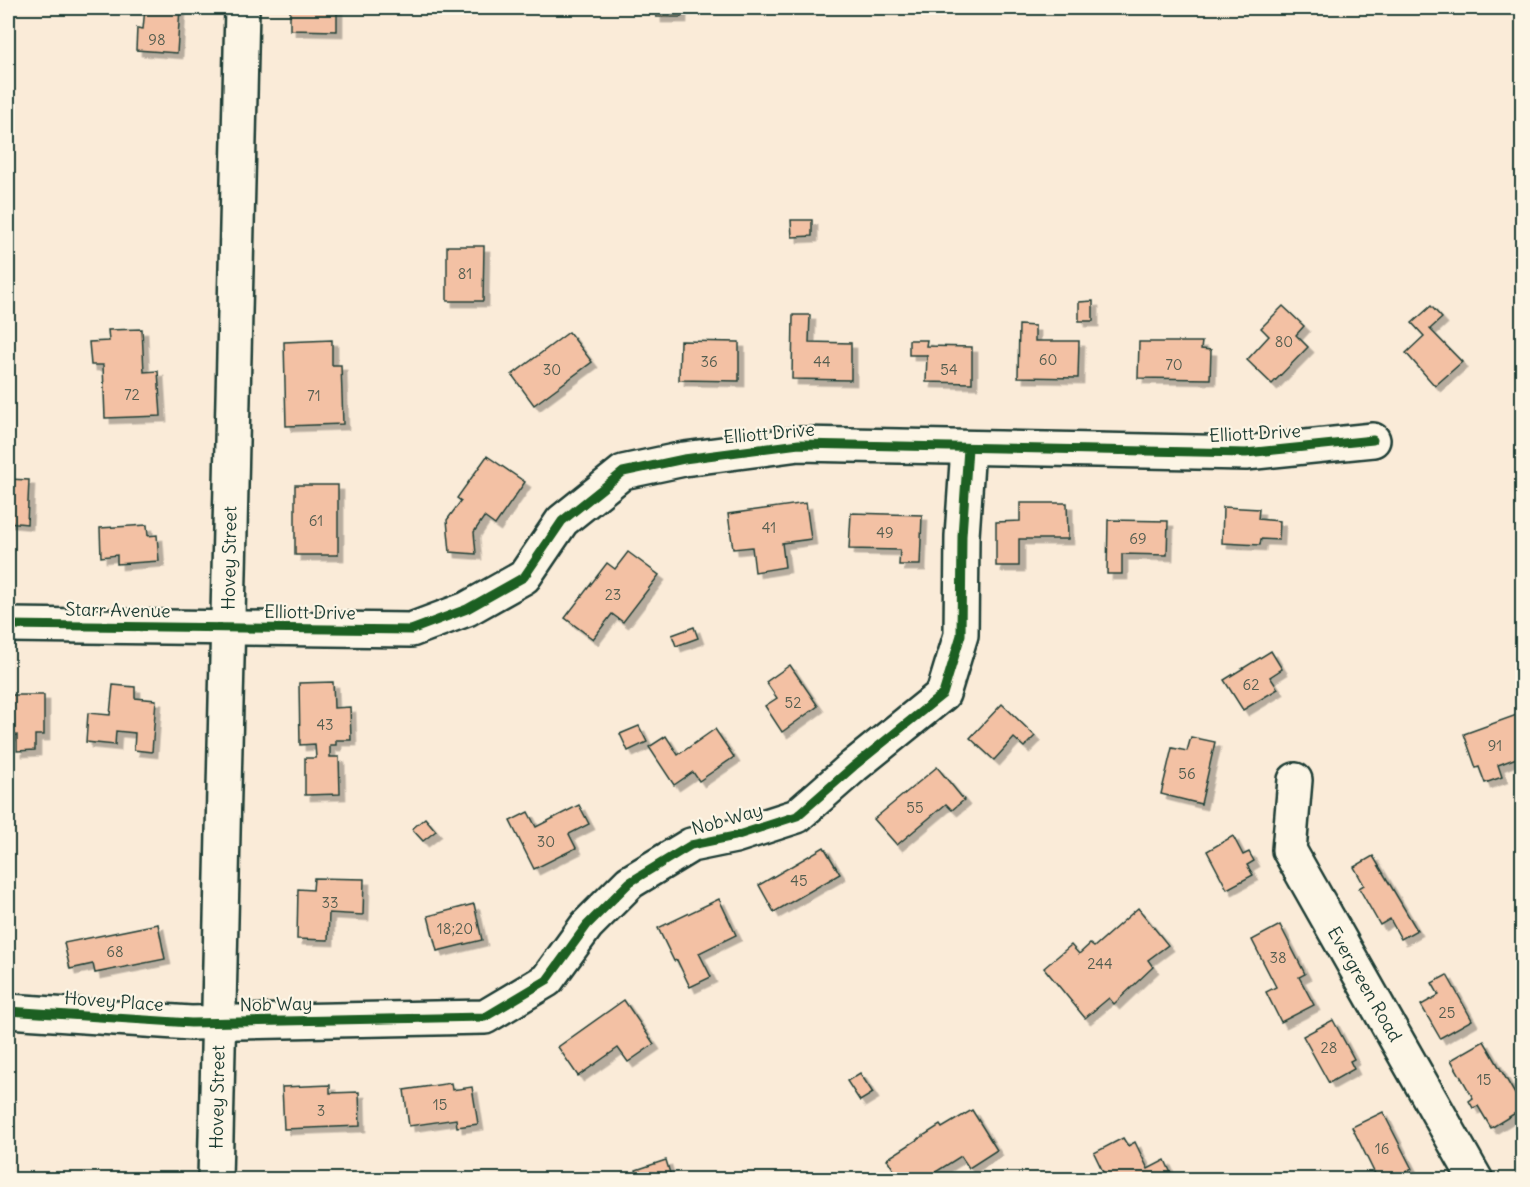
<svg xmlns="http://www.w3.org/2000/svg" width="1530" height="1187" viewBox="0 0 1530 1187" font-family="Delius,sans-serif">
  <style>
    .building { fill: #f3c1a4; stroke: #1f3d34; stroke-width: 1.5; filter: url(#shadow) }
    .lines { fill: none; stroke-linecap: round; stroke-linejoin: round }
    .minor-casing { stroke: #1f3d34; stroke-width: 38 }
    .minor { stroke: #fcf5e5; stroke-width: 33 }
    .cycleway-casing { stroke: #fcf5e5; stroke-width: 13 }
    .cycleway { stroke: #1b5e20; stroke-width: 9 }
    .labels { text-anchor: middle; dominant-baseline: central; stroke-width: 4.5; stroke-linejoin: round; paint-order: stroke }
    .number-label { font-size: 15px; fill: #545e50 }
    .street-label { font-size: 18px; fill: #1f3d34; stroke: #fcf5e5 }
  </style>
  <defs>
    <filter id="shadow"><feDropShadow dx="5.5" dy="5.5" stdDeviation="0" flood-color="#0004"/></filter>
  </defs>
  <rect width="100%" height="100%" fill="#faebd8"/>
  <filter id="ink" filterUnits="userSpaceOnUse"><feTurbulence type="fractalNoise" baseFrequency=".0167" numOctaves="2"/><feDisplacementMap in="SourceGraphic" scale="12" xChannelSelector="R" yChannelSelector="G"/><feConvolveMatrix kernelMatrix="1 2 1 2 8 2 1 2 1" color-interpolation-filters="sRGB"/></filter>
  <g filter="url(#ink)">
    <g class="building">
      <polygon points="145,8 180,8 177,53 136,50 137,28 143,29"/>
      <polygon points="290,8 337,8 337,31 290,30"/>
      <rect x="656" y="8" width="25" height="9"/>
      <polygon points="791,220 812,220 812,236 792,237"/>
      <polygon points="447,246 484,246 483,301 447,301"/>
      <polygon points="1093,301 1093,321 1079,321 1079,302"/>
      <polygon points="1283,306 1304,326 1296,335 1308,347 1272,384 1247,360 1269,336 1261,328"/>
      <polygon points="1431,306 1442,318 1430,329 1462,362 1435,386 1406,353 1424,336 1412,323"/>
      <polygon points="793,315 810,315 809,342 851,343 851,380 792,379"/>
      <polygon points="1019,325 1035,326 1035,341 1079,341 1078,378 1018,377"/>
      <polygon points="142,329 144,372 158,371 161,416 105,418 103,365 91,365 89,342 109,341 108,330"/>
      <polygon points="569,332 592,362 534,405 512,375"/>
      <polygon points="332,340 332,365 341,365 343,424 286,426 284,342"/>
      <polygon points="909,340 927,340 926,346 972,347 972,383 926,382 927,355 909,355"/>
      <polygon points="680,341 739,342 739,381 679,380"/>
      <polygon points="1139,342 1202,342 1201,349 1211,350 1210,379 1138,378"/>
      <polygon points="487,456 525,482 495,525 484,517 474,532 476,554 450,552 447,520 461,501 457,498"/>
      <polygon points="8,479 29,480 27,524 8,522"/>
      <rect x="295" y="485" width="43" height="70"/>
      <polygon points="806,503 811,539 782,543 785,567 755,572 752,547 733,549 728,514"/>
      <polygon points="1020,503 1067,503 1068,539 1019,539 1019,566 996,566 996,522 1020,521"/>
      <polygon points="1223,507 1259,509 1258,519 1280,521 1279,540 1261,539 1260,545 1222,543"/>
      <polygon points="851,513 922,515 920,565 899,565 900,550 849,549"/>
      <polygon points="1108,520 1168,521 1167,555 1122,554 1122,574 1107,574"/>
      <polygon points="147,525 148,536 157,535 159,561 117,564 117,555 101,557 100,528"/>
      <polygon points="628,552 659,575 623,622 612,614 593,639 565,618 607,563 615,569"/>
      <polygon points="694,627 698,638 676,646 672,635"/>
      <polygon points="1271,651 1282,669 1270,677 1278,689 1243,710 1224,680"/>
      <polygon points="790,665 818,706 782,732 765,706 777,698 766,682"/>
      <polygon points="333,682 334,708 350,707 351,740 336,740 336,745 330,745 330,757 339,757 340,794 305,795 305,758 316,758 315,744 300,745 299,683"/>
      <polygon points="113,685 135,687 135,698 156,700 152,752 134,750 135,733 116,731 115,745 86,742 88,713 110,715"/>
      <polygon points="8,695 44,695 44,735 35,735 35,750 17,751 17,735 8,735"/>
      <polygon points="1002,704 1035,736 1024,747 1014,738 994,760 970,738"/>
      <polygon points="1522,713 1522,756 1498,765 1502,777 1485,783 1479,767 1476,768 1464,734"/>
      <polygon points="639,726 647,742 628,751 620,734"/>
      <polygon points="715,729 734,757 699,781 693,772 674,785 649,747 666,736 678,755"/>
      <polygon points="1191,737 1215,742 1201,804 1161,794 1172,748 1187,751"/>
      <polygon points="937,767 964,800 952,810 946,804 897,845 874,819"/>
      <polygon points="579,805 589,824 569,834 576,848 534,869 510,821 528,812 536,827"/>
      <polygon points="425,818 436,831 423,841 412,829"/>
      <polygon points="1233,836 1243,855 1249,852 1254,861 1247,865 1253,875 1227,889 1207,851"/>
      <polygon points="824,847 840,874 774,912 759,885"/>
      <polygon points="1373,856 1417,930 1401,939 1390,919 1380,925 1359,888 1364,885 1354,867"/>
      <polygon points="314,878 364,879 363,915 329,913 328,940 297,939 298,889 313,890"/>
      <polygon points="719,899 736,935 699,953 711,977 690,987 677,960 674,961 658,928"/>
      <polygon points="474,904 482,940 437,951 428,916"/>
      <polygon points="1138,908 1168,945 1148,960 1153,967 1114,1004 1109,998 1085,1018 1044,968 1071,945 1079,954 1090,944 1094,947"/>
      <polygon points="158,924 165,959 95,973 93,964 70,969 64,943"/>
      <polygon points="1280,925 1305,974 1299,977 1314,1005 1281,1022 1266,992 1276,987 1252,940"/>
      <polygon points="1447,975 1472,1020 1440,1038 1421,1005 1439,995 1432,983"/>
      <polygon points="624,1000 654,1044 628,1062 618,1048 578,1076 558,1047"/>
      <polygon points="1333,1020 1354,1059 1350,1061 1354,1069 1329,1083 1303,1036"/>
      <polygon points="1484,1041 1522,1106 1522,1109 1491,1128 1478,1106 1473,1108 1469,1101 1473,1098 1451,1060"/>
      <polygon points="860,1073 873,1093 860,1101 847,1081"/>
      <polygon points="451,1083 452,1090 472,1087 478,1124 457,1127 456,1119 409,1126 404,1090"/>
      <polygon points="330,1085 330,1093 359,1092 360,1126 284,1129 282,1087"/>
      <polygon points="972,1110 997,1150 969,1168 961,1156 923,1180 900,1180 887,1159 940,1125 942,1128"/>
      <polygon points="1383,1112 1412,1169 1391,1180 1378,1180 1352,1127"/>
      <polygon points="1123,1138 1128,1146 1135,1142 1148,1169 1165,1160 1174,1180 1107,1180 1094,1153"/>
      <polygon points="666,1160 672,1180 639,1180 636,1170"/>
    </g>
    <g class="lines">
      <g class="minor-casing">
        <g id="minor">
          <polyline points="8,625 411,630 467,609 524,577 562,521 623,472 684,459 799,444 1246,453 1373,440"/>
          <polyline points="1295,780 1289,850 1476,1180"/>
          <polyline points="8,1011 191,1023 485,1017 547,980 587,925 630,882 691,845 735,836 797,816 854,766 943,694 961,635 962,536 968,448"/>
          <polyline points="215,1180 242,8"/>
        </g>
      </g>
      <use href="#minor" class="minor"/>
      <g class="cycleway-casing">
        <g id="cycleway">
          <polyline points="8,625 411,630 467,609 524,577 562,521 623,472 684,459 799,444 1246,453 1373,440"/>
          <polyline points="8,1011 191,1023 485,1017 547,980 587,925 630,882 691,845 735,836 797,816 854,766 943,694 961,635 962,536 968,448"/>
        </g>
      </g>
      <use href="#cycleway" class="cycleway"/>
    </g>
  </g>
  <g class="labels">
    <g class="number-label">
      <text x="157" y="39">98</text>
      <text x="465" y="273">81</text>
      <text x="1284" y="341">80</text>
      <text x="1048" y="359">60</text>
      <text x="709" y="361">36</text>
      <text x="822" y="361">44</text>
      <text x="1174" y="364">70</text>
      <text x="552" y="369">30</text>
      <text x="949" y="369">54</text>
      <text x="132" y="394">72</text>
      <text x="314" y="395">71</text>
      <text x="316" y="520">61</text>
      <text x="769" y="527">41</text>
      <text x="885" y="532">49</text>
      <text x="1138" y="538">69</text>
      <text x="613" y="594">23</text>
      <text x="1251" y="684">62</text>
      <text x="793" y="702">52</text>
      <text x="325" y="724">43</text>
      <text x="1495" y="745">91</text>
      <text x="1187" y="773">56</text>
      <text x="915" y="807">55</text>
      <text x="546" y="841">30</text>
      <text x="799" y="880">45</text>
      <text x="330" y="902">33</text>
      <text x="455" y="928">18;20</text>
      <text x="115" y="951">68</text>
      <text x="1278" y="957">38</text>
      <text x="1100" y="963">244</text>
      <text x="1447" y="1012">25</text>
      <text x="1329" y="1047">28</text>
      <text x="1484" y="1079">15</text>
      <text x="440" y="1104">15</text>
      <text x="321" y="1110">3</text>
      <text x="1382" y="1148">16</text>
    </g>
    <g class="street-label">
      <text transform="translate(769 433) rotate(-5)">Elliott Drive</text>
      <text transform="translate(1255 433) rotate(-3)">Elliott Drive</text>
      <text transform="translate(229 558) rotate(-89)">Hovey Street</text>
      <text transform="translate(118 610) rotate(1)">Starr Avenue</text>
      <text transform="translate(310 612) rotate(1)">Elliott Drive</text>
      <text transform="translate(727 819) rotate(-16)">Nob Way</text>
      <text transform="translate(1365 984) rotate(60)">Evergreen Road</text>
      <text transform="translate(114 1001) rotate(4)">Hovey Place</text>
      <text transform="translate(276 1004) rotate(-1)">Nob Way</text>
      <text transform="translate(217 1097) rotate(-89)">Hovey Street</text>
    </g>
  </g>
  <rect width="1530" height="1187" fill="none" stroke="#fcf5e5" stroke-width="30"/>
  <rect x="15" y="15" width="1500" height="1157" fill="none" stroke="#1f3d34" stroke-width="2" filter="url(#ink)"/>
</svg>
